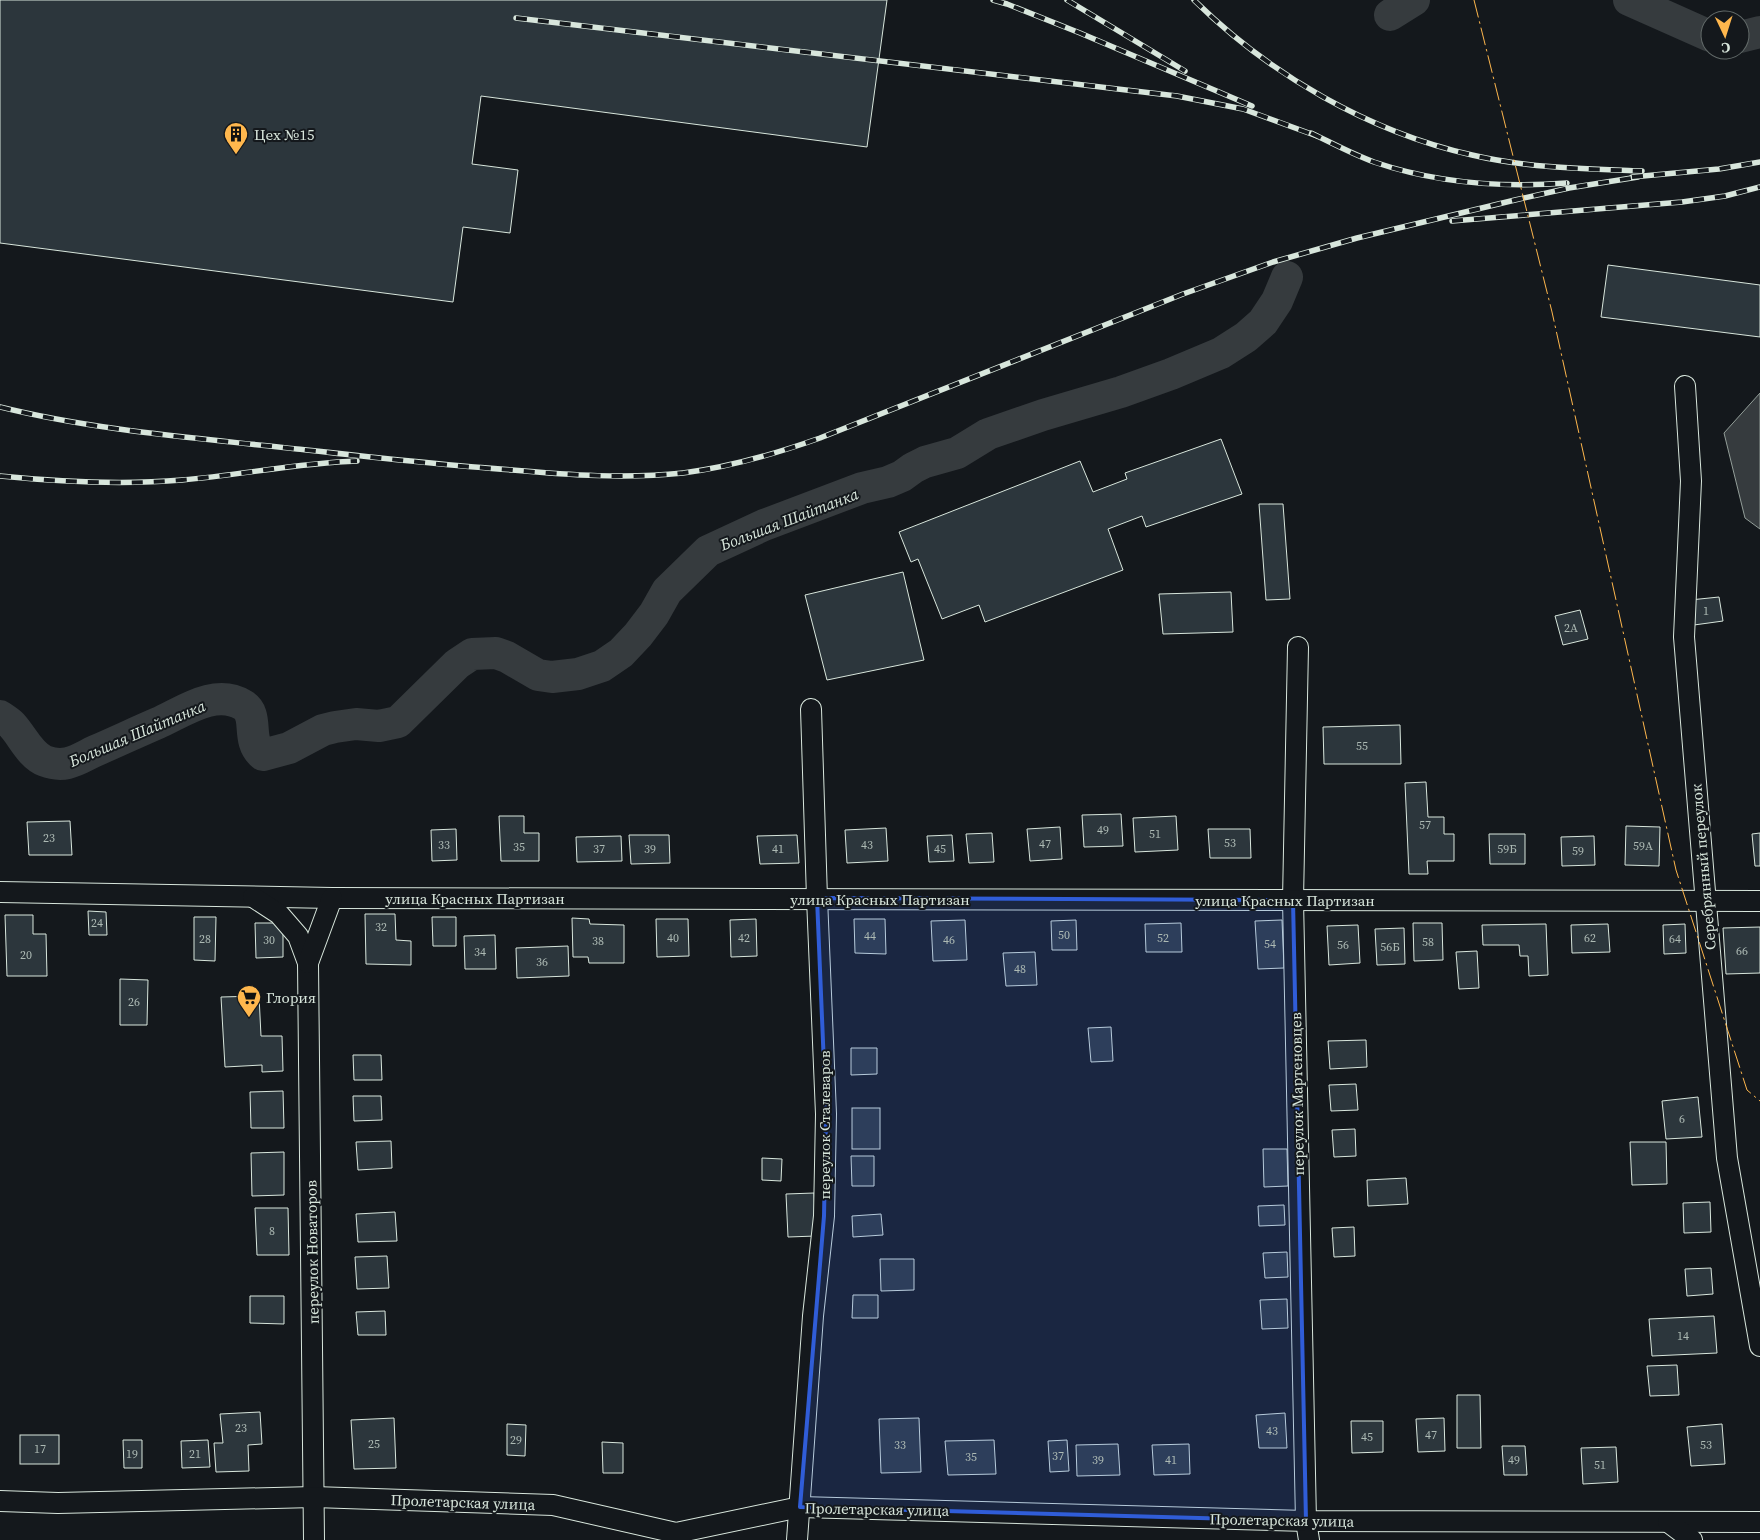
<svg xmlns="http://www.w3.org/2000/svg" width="1760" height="1540" viewBox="0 0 1760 1540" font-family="'Source Serif 4',serif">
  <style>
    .water { fill: #363b3e; stroke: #939e99 }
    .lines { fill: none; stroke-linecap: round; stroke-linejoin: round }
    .river { stroke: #363b3e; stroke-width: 32 }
    .building { fill: #2c363c; stroke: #d8e6dc }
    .minor-casing { stroke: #d8e6dc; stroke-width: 22 }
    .minor { stroke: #14181c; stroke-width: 20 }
    .rail-casing { stroke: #d8e6dc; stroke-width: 5.5 }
    .rail { stroke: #14181c; stroke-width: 4; stroke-dasharray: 11; stroke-linecap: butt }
    .power { stroke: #ffb74d; stroke-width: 1; stroke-dasharray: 18 4 2.5 4; stroke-linecap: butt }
    .marked { fill: #305dd8; fill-opacity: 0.2; stroke: #305dd8; stroke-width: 4; stroke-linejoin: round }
    .labels { text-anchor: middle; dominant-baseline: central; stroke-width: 4; stroke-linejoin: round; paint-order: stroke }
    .number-label { font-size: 12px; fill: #adbab4 }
    .poi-label { font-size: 15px; fill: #d8e6dc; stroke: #14181c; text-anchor: start }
    .street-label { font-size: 15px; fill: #d8e6dc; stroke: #14181c }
    .water-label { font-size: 16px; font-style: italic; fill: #d8e6dc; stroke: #14181c }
  </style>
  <rect width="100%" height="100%" fill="#14181c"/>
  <polygon class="water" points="1760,393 1760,529 1745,518 1724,433"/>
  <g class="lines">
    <g class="river">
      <polyline points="1629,0 1710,36"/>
      <polyline points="1390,15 1414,0"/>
      <polyline points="1740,37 1760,32"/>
      <path d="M0,716C4,719 9,722 12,725C23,737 30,755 45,761C66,769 78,759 95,751C116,742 137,732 158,723C183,712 215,688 243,705C260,715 245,740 263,755L289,748L323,730L335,727L356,724L379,726L398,722L457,664L472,654L496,653L507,657L538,675L552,677L578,674L602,666L621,653L638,635L654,614L667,591L708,551L764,525L862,488L888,482L902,476L913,468L925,462L957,453L988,434L1043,415L1121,392L1171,374L1221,353L1246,337L1263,322L1277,301L1287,277"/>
    </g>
  </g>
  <g class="building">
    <polygon points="0,0 887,0 867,147 481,96 472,164 518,170 510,233 463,227 453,302 0,243"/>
    <polygon points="1608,265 1760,285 1760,337 1601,317"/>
    <polygon points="1221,439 1242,494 1146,527 1142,516 1108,529 1123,570 985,622 979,605 942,619 918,559 911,562 899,532 1080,461 1093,492 1127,479 1125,473"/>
    <polygon points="1259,504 1283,504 1290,599 1266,600"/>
    <polygon points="903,572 924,660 827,680 805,595"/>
    <polygon points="1231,592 1233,632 1163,634 1159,594"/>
    <polygon points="1719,597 1723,621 1694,625 1690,600"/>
    <polygon points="1580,610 1588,639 1563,645 1555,616"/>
    <polygon points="1400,725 1401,764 1324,764 1323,727"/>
    <polygon points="1426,782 1428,817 1444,817 1444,834 1454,834 1454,861 1427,861 1428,874 1409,874 1405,783"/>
    <polygon points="1121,814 1123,846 1084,847 1082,815"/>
    <polygon points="499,816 524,816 524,833 539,833 539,861 501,861"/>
    <polygon points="1176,816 1178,850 1135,852 1133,818"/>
    <polygon points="70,821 72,855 29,855 27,822"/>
    <polygon points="1626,826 1660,827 1659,866 1625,865"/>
    <polygon points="1060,827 1062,859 1030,861 1027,829"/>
    <polygon points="886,828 888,861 847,863 845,830"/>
    <polygon points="456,829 457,860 432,861 431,830"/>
    <polygon points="1208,829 1250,829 1251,858 1210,858"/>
    <polygon points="992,833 994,862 969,863 966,834"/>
    <polygon points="1760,833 1760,866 1755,866 1752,834"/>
    <polygon points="1489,834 1525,834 1525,864 1490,864"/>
    <polygon points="629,835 669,835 670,863 631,864"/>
    <polygon points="797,835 799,863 760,864 757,836"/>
    <polygon points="952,835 954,861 929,862 927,836"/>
    <polygon points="621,836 622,861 577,862 576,837"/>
    <polygon points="1594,836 1595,865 1562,866 1561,837"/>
    <polygon points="88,911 106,912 107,935 89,935"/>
    <polygon points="365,914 395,914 396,940 411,941 411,965 366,964"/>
    <polygon points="5,915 33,915 33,934 46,934 47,976 7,976"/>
    <polygon points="194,917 216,917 215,961 194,960"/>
    <polygon points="432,917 456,917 456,946 433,946"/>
    <polygon points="572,918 589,919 590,924 624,925 624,963 589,963 588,957 573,957"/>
    <polygon points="656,919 688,919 689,956 657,957"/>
    <polygon points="756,919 757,956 731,957 730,920"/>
    <polygon points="854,919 885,919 886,954 855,953"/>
    <polygon points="965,920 967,960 933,961 931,921"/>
    <polygon points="1076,920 1077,950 1052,950 1051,921"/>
    <polygon points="1282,920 1284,968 1258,969 1255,921"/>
    <polygon points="255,923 283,923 283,957 256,958"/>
    <polygon points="1181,923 1182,952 1146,952 1145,924"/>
    <polygon points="1413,923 1442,923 1443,960 1414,961"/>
    <polygon points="1546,924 1548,975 1529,976 1528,956 1520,956 1519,945 1483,945 1482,925"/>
    <polygon points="1608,924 1610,952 1572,953 1571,925"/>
    <polygon points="1685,924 1686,953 1664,954 1663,925"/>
    <polygon points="1358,925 1360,963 1329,965 1327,926"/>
    <polygon points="1760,927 1760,973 1726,974 1723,928"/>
    <polygon points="1404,928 1405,964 1377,965 1375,929"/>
    <polygon points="495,935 496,969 465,969 464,936"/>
    <polygon points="568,946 569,976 517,978 516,948"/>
    <polygon points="1477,951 1479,988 1459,989 1456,952"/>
    <polygon points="1035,952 1037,985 1006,986 1003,953"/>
    <polygon points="120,979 148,980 147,1025 120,1025"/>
    <polygon points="259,996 261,1036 282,1036 283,1071 262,1072 262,1065 225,1067 221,997"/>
    <polygon points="1111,1027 1113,1061 1091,1062 1088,1028"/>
    <polygon points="1366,1040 1367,1067 1330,1069 1328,1041"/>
    <polygon points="851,1048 877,1048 877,1074 851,1075"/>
    <polygon points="353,1055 381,1055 382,1080 354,1080"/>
    <polygon points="1356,1084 1358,1110 1331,1111 1329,1085"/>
    <polygon points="283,1091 284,1128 251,1128 250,1092"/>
    <polygon points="353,1096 381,1096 382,1120 354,1121"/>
    <polygon points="1698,1097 1702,1137 1666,1139 1662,1101"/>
    <rect x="852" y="1108" width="28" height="41"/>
    <polygon points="1355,1129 1356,1156 1334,1157 1332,1130"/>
    <polygon points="391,1141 392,1168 358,1170 356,1142"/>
    <polygon points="1630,1142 1666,1142 1667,1184 1632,1185"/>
    <polygon points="1263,1149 1287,1149 1288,1186 1264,1187"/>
    <polygon points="284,1152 284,1195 252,1196 251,1153"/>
    <polygon points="851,1156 874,1156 874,1186 852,1186"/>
    <polygon points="762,1158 782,1159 781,1181 762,1180"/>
    <polygon points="1406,1178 1408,1204 1368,1206 1367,1180"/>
    <polygon points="814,1193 816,1236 788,1237 786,1194"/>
    <polygon points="1710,1202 1711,1232 1684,1233 1683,1203"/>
    <polygon points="1284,1205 1285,1225 1259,1226 1258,1206"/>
    <polygon points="255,1208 288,1208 289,1255 257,1255"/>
    <polygon points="395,1212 397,1241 358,1242 356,1214"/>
    <polygon points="881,1214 883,1235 853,1237 852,1216"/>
    <polygon points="1354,1227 1355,1256 1334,1257 1332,1228"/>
    <polygon points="1287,1252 1288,1277 1265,1278 1263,1253"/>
    <polygon points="387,1256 389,1288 357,1289 355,1257"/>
    <polygon points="880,1259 914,1259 914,1290 881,1291"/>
    <polygon points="1711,1268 1713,1294 1687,1296 1685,1269"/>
    <polygon points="853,1295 878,1295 878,1318 852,1318"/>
    <polygon points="250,1296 284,1296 284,1324 250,1323"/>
    <polygon points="1287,1299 1288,1328 1262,1329 1260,1300"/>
    <polygon points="385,1311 386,1335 358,1335 356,1312"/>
    <polygon points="1714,1316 1717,1353 1652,1356 1649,1319"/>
    <polygon points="1677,1365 1679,1395 1650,1396 1647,1366"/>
    <polygon points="1457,1395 1480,1395 1481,1448 1457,1448"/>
    <polygon points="260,1412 262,1444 248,1445 249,1471 216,1472 214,1443 223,1443 220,1414"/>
    <polygon points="1285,1413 1287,1448 1259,1448 1256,1415"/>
    <polygon points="394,1418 396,1468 354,1469 351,1420"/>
    <polygon points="919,1418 921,1472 881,1473 879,1419"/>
    <polygon points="1444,1418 1445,1451 1418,1452 1416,1419"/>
    <polygon points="1351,1421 1383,1421 1383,1452 1352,1453"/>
    <polygon points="507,1424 526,1425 525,1456 507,1455"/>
    <polygon points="1722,1424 1725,1464 1691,1466 1687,1427"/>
    <rect x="20" y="1435" width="39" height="29"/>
    <polygon points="123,1440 142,1440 142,1468 124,1468"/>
    <polygon points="208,1440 210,1467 182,1468 181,1441"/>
    <polygon points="994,1440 996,1474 948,1475 945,1441"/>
    <polygon points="1067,1440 1069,1471 1050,1472 1048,1441"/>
    <polygon points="602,1442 623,1443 623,1473 603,1473"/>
    <polygon points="1118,1444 1120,1475 1077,1476 1076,1445"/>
    <polygon points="1189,1444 1190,1474 1154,1475 1152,1445"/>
    <polygon points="1502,1446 1525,1446 1527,1475 1504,1475"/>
    <polygon points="1616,1447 1618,1482 1583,1484 1581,1448"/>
  </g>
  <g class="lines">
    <g class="minor-casing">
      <g id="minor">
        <polyline points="1685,386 1691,481 1684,637 1727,1158 1760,1346"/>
        <polyline points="1298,647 1293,900 1306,1521 1309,1540"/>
        <polyline points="0,892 332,898 1760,901"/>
        <polyline points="253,897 279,914 298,936 308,963 314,1540"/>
        <polyline points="308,963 332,898"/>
        <polyline points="0,1501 58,1503 314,1497 553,1505 676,1533 800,1507 1306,1521 1760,1522"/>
        <polyline points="1668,1522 1692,1540"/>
        <polyline points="797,1540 813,1316 824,1216 826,1114 817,898 811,709"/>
      </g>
    </g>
    <use href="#minor" class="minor"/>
    <g class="rail-casing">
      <g id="rail">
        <polyline points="993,0 1007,4 1080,33 1252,106"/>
        <polyline points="1067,0 1185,71"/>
        <path d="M1194,0C1269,74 1369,132 1472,155C1527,168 1585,169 1642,171"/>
        <polyline points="516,18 1177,96 1243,109 1317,136"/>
        <path d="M1311,133C1332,143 1352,154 1374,162C1436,183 1502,188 1567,183"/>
        <polyline points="1632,177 1719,169 1760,162"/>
        <polyline points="1452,221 1682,202 1725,196 1760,187"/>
        <path d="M0,407C97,431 198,438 297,449C369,457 440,465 512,470C569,475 626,479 683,473C730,467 775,454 820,438L1183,294L1273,262L1357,238L1515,200L1569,188L1638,177"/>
        <path d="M0,476C61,482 121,485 182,480C241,475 298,463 357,461"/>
      </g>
    </g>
    <use href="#rail" class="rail"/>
    <polyline class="power" points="1474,0 1552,312 1676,870 1747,1090 1760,1101"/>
  </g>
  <path class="marked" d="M817,898L1293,900L1306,1521L800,1507L824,1216L826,1114Z"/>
  <defs>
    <g id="building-pin" transform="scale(1.25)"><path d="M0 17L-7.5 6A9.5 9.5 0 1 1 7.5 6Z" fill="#ffb74d" stroke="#14181c"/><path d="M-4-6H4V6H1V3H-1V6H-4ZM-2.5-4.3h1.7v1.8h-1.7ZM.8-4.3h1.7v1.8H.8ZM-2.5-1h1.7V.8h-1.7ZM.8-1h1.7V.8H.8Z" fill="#111"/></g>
    <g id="supermarket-pin" transform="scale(1.25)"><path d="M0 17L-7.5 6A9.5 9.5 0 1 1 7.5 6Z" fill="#ffb74d" stroke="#14181c"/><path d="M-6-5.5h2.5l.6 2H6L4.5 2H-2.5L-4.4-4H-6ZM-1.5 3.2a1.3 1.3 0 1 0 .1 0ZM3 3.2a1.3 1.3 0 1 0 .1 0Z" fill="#111"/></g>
  </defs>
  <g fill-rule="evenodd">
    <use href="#building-pin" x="236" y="134"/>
    <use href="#supermarket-pin" x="249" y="997"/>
  </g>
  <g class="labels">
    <g class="number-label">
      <text x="1706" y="611">1</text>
      <text x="1571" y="628">2А</text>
      <text x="1362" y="746">55</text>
      <text x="1425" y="825">57</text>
      <text x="1103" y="830">49</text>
      <text x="1155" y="834">51</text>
      <text x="49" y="838">23</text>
      <text x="1230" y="843">53</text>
      <text x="1045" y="844">47</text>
      <text x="444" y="845">33</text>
      <text x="867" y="845">43</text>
      <text x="1643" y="846">59А</text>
      <text x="519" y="847">35</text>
      <text x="599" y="849">37</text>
      <text x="650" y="849">39</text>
      <text x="778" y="849">41</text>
      <text x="940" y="849">45</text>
      <text x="1507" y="849">59Б</text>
      <text x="1578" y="851">59</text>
      <text x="97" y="923">24</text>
      <text x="381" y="927">32</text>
      <text x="1064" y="935">50</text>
      <text x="870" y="936">44</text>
      <text x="673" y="938">40</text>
      <text x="744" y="938">42</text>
      <text x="1163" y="938">52</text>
      <text x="1590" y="938">62</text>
      <text x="205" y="939">28</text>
      <text x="1675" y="939">64</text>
      <text x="269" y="940">30</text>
      <text x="949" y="940">46</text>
      <text x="598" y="941">38</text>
      <text x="1428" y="942">58</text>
      <text x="1270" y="944">54</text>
      <text x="1343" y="945">56</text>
      <text x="1390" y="947">56Б</text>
      <text x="1742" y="951">66</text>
      <text x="480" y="952">34</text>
      <text x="26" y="955">20</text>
      <text x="542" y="962">36</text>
      <text x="1020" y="969">48</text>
      <text x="134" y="1002">26</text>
      <text x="1682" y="1119">6</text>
      <text x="272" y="1231">8</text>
      <text x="1683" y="1336">14</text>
      <text x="241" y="1428">23</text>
      <text x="1272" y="1431">43</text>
      <text x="1431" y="1435">47</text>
      <text x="1367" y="1437">45</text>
      <text x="516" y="1440">29</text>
      <text x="374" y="1444">25</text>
      <text x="900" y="1445">33</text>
      <text x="1706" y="1445">53</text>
      <text x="40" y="1449">17</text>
      <text x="132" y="1454">19</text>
      <text x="195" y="1454">21</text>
      <text x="1058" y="1456">37</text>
      <text x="971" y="1457">35</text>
      <text x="1098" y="1460">39</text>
      <text x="1171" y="1460">41</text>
      <text x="1514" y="1460">49</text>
      <text x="1600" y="1465">51</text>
    </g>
    <g class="poi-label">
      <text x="254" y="134">Цех №15</text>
      <text x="266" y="997">Глория</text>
    </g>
    <g class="street-label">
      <text transform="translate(1703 867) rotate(-95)">Серебрянный переулок</text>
      <text x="475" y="898">улица Красных Партизан</text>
      <text x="880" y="899">улица Красных Партизан</text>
      <text x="1285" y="900">улица Красных Партизан</text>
      <text transform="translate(1297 1094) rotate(-91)">переулок Мартеновцев</text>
      <text transform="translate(824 1125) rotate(-90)">переулок Сталеваров</text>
      <text transform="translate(312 1252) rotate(-91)">переулок Новаторов</text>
      <text transform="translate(463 1502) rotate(2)">Пролетарская улица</text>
      <text transform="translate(877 1509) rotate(1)">Пролетарская улица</text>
      <text transform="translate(1282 1520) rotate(1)">Пролетарская улица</text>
    </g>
    <g class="water-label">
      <text transform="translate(789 519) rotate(-21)">Большая Шайтанка</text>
      <text transform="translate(137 733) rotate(-23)">Большая Шайтанка</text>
    </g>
  </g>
  <g transform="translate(1725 35) rotate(176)"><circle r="24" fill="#14181c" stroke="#626a69"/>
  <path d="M0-4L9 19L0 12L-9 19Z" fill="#ffb74d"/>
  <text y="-8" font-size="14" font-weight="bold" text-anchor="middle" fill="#d8e6dc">С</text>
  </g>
</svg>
